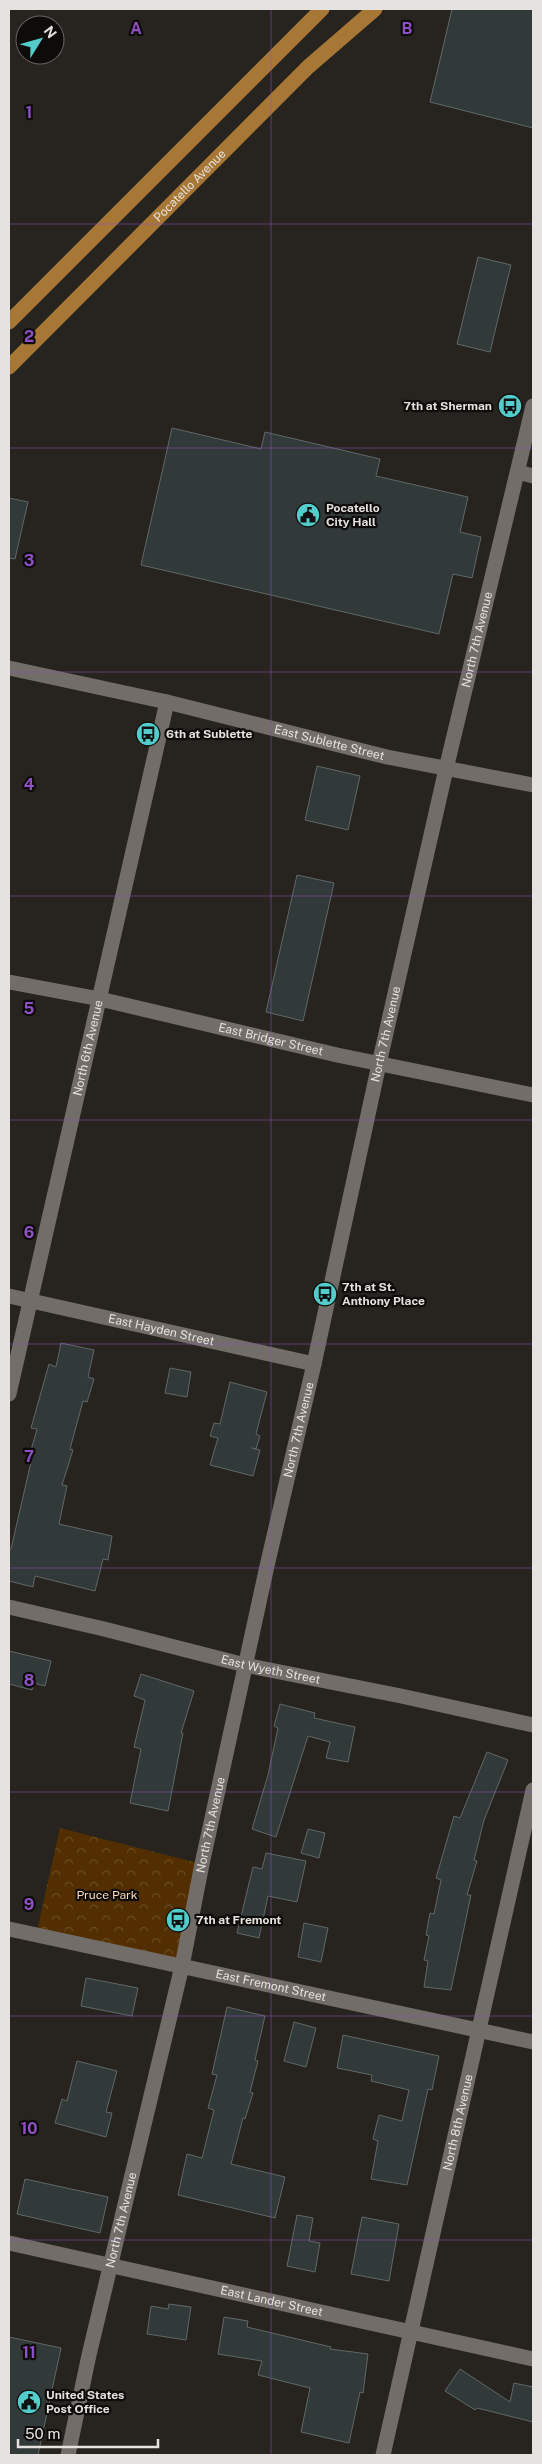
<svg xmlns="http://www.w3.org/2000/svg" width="542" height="2464" viewBox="0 0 542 2464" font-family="'Public Sans',sans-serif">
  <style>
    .park { fill: url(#park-crowns) }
    .building { fill: #323939; stroke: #606868 }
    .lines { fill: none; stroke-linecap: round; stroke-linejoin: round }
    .minor { stroke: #726d68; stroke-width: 15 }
    .major { stroke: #a77736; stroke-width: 15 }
    .grid { fill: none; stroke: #9050c5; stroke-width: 1; stroke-opacity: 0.55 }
    .labels { text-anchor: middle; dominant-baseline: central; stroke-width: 4.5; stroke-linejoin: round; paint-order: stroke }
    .street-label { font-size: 12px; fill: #e5e2df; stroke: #0e0c0a }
    .poi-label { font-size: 12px; font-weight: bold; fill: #e5e2df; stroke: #0e0c0a; text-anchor: start }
    .park-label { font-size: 12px; fill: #fddab7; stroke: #0e0c0a }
    .grid-label { font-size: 16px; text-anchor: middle; font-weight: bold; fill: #9050c5; stroke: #0e0c0a; stroke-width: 4.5; stroke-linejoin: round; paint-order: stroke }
  </style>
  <defs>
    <pattern id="park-crowns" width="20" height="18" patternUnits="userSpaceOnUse" patternTransform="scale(1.25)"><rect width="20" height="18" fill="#522e00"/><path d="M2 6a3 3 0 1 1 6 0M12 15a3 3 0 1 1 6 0" fill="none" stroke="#6b4c25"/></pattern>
  </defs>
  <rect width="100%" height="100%" fill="#27231e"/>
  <polygon class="park" points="60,1828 202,1864 182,1966 36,1935"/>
  <g class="building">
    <polygon points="452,9 533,9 533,128 430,102"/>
    <polygon points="478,257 511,265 490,352 457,344"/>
    <polygon points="172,428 261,449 265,432 380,459 376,476 468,497 460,532 481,537 472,578 453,574 439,634 141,565"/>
    <polygon points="9,498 28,502 15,559 9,558"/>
    <polygon points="317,766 360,776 348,830 305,820"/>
    <polygon points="297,875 334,883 303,1021 266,1012"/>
    <polygon points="61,1343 94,1350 88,1377 94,1379 87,1402 83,1401 70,1449 73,1450 62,1485 67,1486 59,1524 112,1536 108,1560 103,1559 95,1591 35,1576 33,1587 9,1581 9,1548 11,1549 31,1462 28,1461 37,1429 31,1428 49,1364 56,1367"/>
    <polygon points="170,1368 191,1372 187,1397 165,1393"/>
    <polygon points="230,1382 267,1392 256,1434 260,1436 256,1449 252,1448 260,1450 253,1476 210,1465 218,1438 210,1436 214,1423 220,1424"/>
    <polygon points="9,1651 51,1661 45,1686 34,1683 32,1690 9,1684"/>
    <polygon points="141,1674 194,1691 181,1733 183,1733 168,1811 130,1803 141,1749 134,1747 145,1700 134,1696"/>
    <polygon points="280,1704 315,1713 314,1718 355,1727 348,1762 326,1758 330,1742 308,1736 276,1837 252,1829 268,1775 278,1728 274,1726"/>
    <polygon points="487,1752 508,1760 484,1820 474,1860 477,1861 467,1895 471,1895 451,1990 424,1987 428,1961 424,1960 429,1936 426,1935 430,1913 434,1914 441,1880 436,1878 454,1816 460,1818"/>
    <polygon points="308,1829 325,1833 319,1858 301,1853"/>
    <polygon points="266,1853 306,1861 297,1902 268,1896 259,1938 237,1933 253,1867 262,1869"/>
    <polygon points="304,1923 328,1928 321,1962 298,1957"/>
    <polygon points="86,1978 138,1988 132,2016 81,2006"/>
    <polygon points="227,2007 265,2016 255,2060 258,2061 250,2092 253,2093 245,2119 243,2118 231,2164 285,2177 275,2218 178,2195 187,2154 202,2158 214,2110 208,2108 217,2075 212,2074"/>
    <polygon points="294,2022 316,2028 306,2067 284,2061"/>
    <polygon points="343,2035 439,2056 432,2090 428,2089 407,2185 371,2179 378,2141 373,2139 379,2115 402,2121 409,2090 371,2081 372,2075 337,2068"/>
    <polygon points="77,2061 117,2071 106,2112 112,2113 106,2137 55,2123 62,2099 67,2101"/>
    <polygon points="25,2179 108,2197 100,2233 17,2214"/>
    <polygon points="297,2215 313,2218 309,2241 320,2243 315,2272 287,2266"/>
    <polygon points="362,2217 399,2224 389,2281 351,2274"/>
    <polygon points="169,2304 191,2307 186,2340 147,2334 151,2306 168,2309"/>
    <polygon points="224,2317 248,2321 247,2327 331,2347 330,2349 368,2354 363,2393 360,2392 349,2443 301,2432 310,2388 258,2375 262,2361 218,2354"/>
    <polygon points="9,2337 61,2348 38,2455 9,2455"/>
    <polygon points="460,2369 510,2402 514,2383 533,2387 533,2422 477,2408 475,2410 445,2391"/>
  </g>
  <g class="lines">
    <g class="minor">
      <polyline points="518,472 533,476"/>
      <path id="s1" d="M9,668L167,702L387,757L533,785"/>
      <path id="s2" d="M9,982L100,999L337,1055L533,1095"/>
      <path id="s3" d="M9,1296L314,1364"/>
      <path id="s4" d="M9,1394L167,702"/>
      <path id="s5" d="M9,1607L104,1629L245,1665L401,1696L533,1725"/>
      <path id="s6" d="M9,1929L533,2042"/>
      <path id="s7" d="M9,2243L533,2359"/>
      <path id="s8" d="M68,2455L89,2355L182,1966L202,1864L267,1566L314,1364L379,1064L446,769L533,406"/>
      <path id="s9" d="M383,2455L533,1790"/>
    </g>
    <g class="major">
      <polyline points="9,322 322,9"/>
      <path id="s10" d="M9,367L308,67L375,9"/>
    </g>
  </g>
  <path class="grid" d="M271,9V2455M9,224H533M9,448H533M9,672H533M9,896H533M9,1120H533M9,1344H533M9,1568H533M9,1792H533M9,2016H533M9,2240H533"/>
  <defs>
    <g id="bus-disc" transform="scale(1.25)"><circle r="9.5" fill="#52cdcc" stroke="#0e0c0a"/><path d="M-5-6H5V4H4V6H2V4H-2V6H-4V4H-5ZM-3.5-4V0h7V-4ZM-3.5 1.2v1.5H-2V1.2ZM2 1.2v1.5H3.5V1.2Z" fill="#111"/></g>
    <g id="civic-disc" transform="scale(1.25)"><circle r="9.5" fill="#52cdcc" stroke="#0e0c0a"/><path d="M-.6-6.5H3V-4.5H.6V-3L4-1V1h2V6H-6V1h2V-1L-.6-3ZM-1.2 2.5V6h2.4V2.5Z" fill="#111"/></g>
  </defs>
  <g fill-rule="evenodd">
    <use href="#bus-disc" x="510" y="406"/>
    <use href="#civic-disc" x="308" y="515"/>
    <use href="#bus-disc" x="148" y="734"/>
    <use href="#bus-disc" x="325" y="1294"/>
    <use href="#bus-disc" x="178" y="1920"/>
    <use href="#civic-disc" x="29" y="2402"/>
  </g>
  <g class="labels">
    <g class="street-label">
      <text stroke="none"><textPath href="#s10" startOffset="256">Pocatello Avenue</textPath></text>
      <text stroke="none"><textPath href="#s8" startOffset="1861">North 7th Avenue</textPath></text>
      <text stroke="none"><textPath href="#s1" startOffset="329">East Sublette Street</textPath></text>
      <text stroke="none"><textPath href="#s8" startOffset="1456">North 7th Avenue</textPath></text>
      <text stroke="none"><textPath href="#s2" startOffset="268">East Bridger Street</textPath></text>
      <text stroke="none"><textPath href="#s4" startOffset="355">North 6th Avenue</textPath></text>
      <text stroke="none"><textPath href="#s3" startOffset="156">East Hayden Street</textPath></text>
      <text stroke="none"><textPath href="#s8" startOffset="1051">North 7th Avenue</textPath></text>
      <text stroke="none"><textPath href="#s5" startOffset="269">East Wyeth Street</textPath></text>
      <text stroke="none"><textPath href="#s8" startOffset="646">North 7th Avenue</textPath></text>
      <text stroke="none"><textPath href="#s6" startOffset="268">East Fremont Street</textPath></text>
      <text stroke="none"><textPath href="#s9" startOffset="341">North 8th Avenue</textPath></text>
      <text stroke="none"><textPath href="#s8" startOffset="241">North 7th Avenue</textPath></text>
      <text stroke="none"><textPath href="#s7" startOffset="269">East Lander Street</textPath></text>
    </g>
    <g class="poi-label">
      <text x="492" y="406" text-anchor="end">7th at Sherman</text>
      <text x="326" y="508">Pocatello<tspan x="326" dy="14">City Hall</tspan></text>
      <text x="166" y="734">6th at Sublette</text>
      <text x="342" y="1287">7th at St.<tspan x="342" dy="14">Anthony Place</tspan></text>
      <text x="196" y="1920">7th at Fremont</text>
      <text x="46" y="2395">United States<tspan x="46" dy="14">Post Office</tspan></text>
    </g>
    <g class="park-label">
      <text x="107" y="1895">Pruce Park</text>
    </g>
  </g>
  <g class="grid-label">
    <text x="136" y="34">A</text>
    <text x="407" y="34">B</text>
    <text x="29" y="118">1</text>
    <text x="29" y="342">2</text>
    <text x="29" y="566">3</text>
    <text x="29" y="790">4</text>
    <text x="29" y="1014">5</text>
    <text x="29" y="1238">6</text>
    <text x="29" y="1462">7</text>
    <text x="29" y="1686">8</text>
    <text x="29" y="1910">9</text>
    <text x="29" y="2134">10</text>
    <text x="29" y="2358">11</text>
  </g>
  <rect width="542" height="2464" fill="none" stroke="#e5e2df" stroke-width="20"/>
  <g transform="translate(40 40) rotate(53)"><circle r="24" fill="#0e0c0a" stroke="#64625f"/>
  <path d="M0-4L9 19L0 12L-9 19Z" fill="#52cdcc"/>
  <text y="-8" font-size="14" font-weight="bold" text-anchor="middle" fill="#e5e2df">N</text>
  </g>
  <path d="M18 2439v8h140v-8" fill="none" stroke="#e5e2df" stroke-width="2.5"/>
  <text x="25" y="2439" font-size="15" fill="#e5e2df" stroke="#0e0c0a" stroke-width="4" paint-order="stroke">50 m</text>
</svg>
